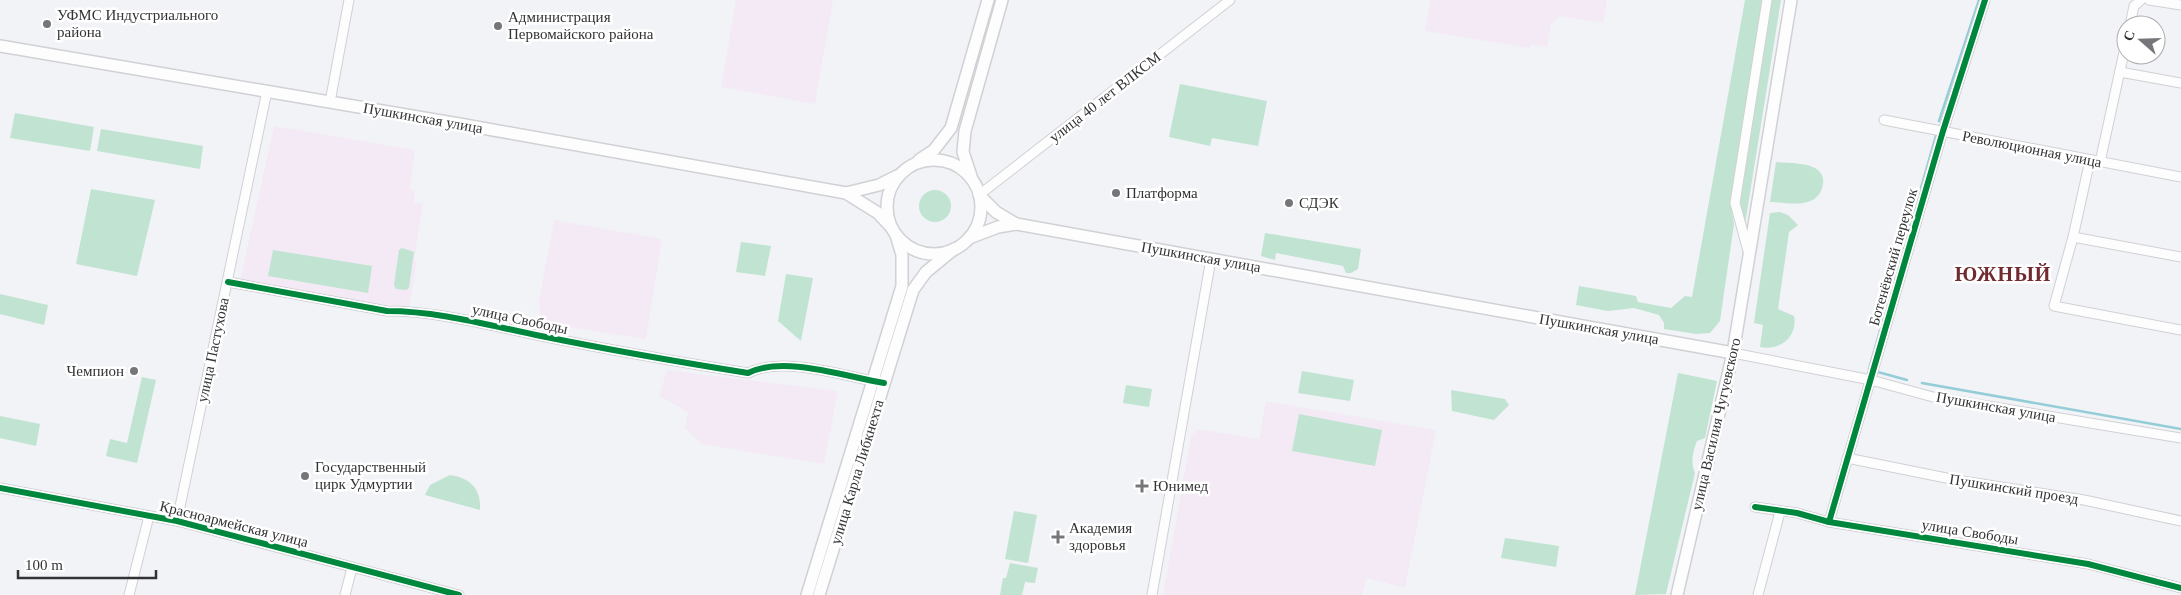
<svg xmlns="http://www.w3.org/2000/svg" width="2181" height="595" viewBox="0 0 2181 595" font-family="Georgia,serif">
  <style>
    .education { fill: #f3eaf5 }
    .green { fill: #c0e3d2 }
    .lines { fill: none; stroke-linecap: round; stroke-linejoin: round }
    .stream { stroke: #94cdd7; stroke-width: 2.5 }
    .minor-casing { stroke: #d0d1d4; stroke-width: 11 }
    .major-casing { stroke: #d0d1d4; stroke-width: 14 }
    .minor { stroke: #fdfdfe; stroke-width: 9 }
    .major { stroke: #fdfdfe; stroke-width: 11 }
    .cycleway-casing { stroke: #fff; stroke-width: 9 }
    .cycleway { stroke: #00873e; stroke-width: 6 }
    .poi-dot { fill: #76767a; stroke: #fff; stroke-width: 2 }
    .labels { text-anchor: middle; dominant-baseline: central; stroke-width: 5; stroke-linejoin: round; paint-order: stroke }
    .poi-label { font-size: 15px; fill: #333336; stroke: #fff; text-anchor: start }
    .street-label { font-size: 15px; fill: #333336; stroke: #fff }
    .district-label { font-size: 20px; font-weight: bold; letter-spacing: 1px; fill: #702a30; stroke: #fff }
  </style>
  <rect width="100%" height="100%" fill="#f2f3f7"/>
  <g class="education">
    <polygon points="736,0 833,0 815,104 721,87"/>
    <polygon points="1430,0 1607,0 1603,23 1560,16 1551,24 1547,47 1531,44 1530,48 1425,31"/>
    <polygon points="274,126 415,150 410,189 415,190 414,202 423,203 414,261 417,262 409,309 240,281"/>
    <polygon points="554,220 662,239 646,339 541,323 539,301"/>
    <polygon points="667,370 838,391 824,464 701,444 685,428 688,412 659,396"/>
    <polygon points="1266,401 1436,430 1405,588 1367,578 1362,595 1163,595 1191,436 1198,429 1259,439"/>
  </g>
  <g class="green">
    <polygon points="1745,0 1763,0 1730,201 1734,224 1720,321 1710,333 1696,334 1664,329 1664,323 1659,315 1634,308 1608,311 1576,305 1579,286 1636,296 1638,302 1671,308 1685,296 1692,297"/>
    <polygon points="1772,0 1781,0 1745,224 1740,204"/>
    <polygon points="1180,84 1267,101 1258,146 1212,138 1210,146 1169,137"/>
    <polygon points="15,113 94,127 90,151 10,138"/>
    <polygon points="101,129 203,146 200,169 97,151"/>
    <path d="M1776,162C1788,163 1808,162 1818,170C1822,174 1824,178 1823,184C1819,210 1789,203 1770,202Z"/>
    <polygon points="91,189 155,200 137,276 76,264"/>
    <circle cx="935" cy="206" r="16"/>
    <path d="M1780,212L1788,215L1798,225L1789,232L1778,309L1794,316C1798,337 1780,351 1760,347L1763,325L1754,323L1770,213Z"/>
    <polygon points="1265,233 1361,249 1358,269 1351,273 1346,273 1343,266 1276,253 1275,260 1261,256"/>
    <polygon points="741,242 771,246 765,276 736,272"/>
    <polygon points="402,248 414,252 409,287 407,290 396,289 394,285 399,250"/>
    <polygon points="273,250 372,266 368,293 268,276"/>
    <polygon points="786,274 813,278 801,341 778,321"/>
    <polygon points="0,294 48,305 44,325 0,314"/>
    <polygon points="1302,371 1354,380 1350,401 1298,393"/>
    <path d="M1678,373L1717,381L1705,438L1697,441C1693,452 1690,462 1695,473L1666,594L1635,595Z"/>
    <polygon points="142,377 156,380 137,463 106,456 110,439 127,443"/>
    <polygon points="1126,385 1152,389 1149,407 1123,403"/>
    <polygon points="1451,390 1505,399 1509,405 1494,420 1452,411"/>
    <polygon points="1299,414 1382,430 1375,466 1292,451"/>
    <polygon points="0,416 40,424 36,446 0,438"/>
    <path d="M450,475C470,478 481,488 480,510L425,495L430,485Z"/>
    <polygon points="1014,511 1037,515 1028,563 1005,559"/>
    <polygon points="1505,538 1559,546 1556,567 1501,558"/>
    <polygon points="1010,563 1038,568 1035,583 1025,582 1022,595 1000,595 1003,578 1006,578"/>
  </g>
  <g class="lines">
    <g class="stream">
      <polyline points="1939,121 1979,0"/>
      <polyline points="1869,369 1937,132"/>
      <polyline points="1878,372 1907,380"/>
      <polyline points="1922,383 2181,429"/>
    </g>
    <g class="minor-casing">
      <g id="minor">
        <polyline points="2149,0 2181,5"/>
        <polyline points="2130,25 2134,6 2141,0"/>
        <polyline points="2120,72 2181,83"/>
        <polyline points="330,102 349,0"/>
        <polyline points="1884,120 2181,177"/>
        <polyline points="2090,160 2073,237 2054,306 2181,330"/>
        <polyline points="2100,162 2126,43"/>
        <polyline points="979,195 1230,0"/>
        <polyline points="2073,237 2181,257"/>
        <polyline points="1748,251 1735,203 1767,0"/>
        <path d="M228,282L387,311C439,311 491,326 541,336C610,350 679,362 748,373C784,355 846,377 884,383"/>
        <polyline points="1733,353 1871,380 1933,397 2181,438"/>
        <polyline points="1847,458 1956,480 2084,500 2181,521"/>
        <polyline points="0,488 177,521 459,595"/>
        <polyline points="1755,507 1797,513 1829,522 2088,564 2181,588"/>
        <polyline points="177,521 267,91"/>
        <polyline points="1829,522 1943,131 1985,0"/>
        <polyline points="129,595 149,516"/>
        <polyline points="345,595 352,568"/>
        <polyline points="1152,595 1211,259"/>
        <polyline points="1758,595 1780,512"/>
      </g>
    </g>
    <g class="major-casing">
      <g id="major">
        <polyline points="0,46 465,125 846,193 878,213 891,227"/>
        <circle cx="934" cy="207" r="47"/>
        <polyline points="919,160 934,150 951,128 988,0"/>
        <polyline points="971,176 963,152 965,131 1002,0"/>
        <polyline points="846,193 879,185 897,176"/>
        <polyline points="979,195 996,212 1016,224"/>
        <polyline points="969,238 998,227 1016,224 1733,353"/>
        <polyline points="807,595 902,286 902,255 896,235"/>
        <polyline points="819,595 913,290 926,272 954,249"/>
        <polyline points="1677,595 1733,353 1791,0"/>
      </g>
    </g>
    <use href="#minor" class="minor"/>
    <use href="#major" class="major"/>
    <g class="cycleway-casing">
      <g id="cycleway">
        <path d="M228,282L387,311C439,311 491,326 541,336C610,350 679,362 748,373C784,355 846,377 884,383"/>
        <polyline points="0,488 177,521 459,595"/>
        <polyline points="1755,507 1797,513 1829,522 2088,564 2181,588"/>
        <polyline points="1829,522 1943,131 1985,0"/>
      </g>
    </g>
    <use href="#cycleway" class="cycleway"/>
  </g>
  <g class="poi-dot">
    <circle cx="47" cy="24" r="5"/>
    <circle cx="498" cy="26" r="5"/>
    <circle cx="1116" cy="193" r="5"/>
    <circle cx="1289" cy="203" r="5"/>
    <circle cx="134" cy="371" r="5"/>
    <circle cx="305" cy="476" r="5"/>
    <path d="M1139.5 478.5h5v5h5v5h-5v5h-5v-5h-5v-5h5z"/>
    <path d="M1055.5 529.5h5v5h5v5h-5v5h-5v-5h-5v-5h5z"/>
  </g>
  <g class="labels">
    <g class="poi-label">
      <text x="57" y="15">УФМС Индустриального<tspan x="57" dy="17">района</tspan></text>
      <text x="508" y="17">Администрация<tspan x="508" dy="17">Первомайского района</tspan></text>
      <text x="1126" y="193">Платформа</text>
      <text x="1299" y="203">СДЭК</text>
      <text x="124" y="371" text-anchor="end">Чемпион</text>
      <text x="315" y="467">Государственный<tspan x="315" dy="17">цирк Удмуртии</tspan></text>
      <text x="1153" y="486">Юнимед</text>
      <text x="1069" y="528">Академия<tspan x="1069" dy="17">здоровья</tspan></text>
    </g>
    <g class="street-label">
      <text transform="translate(1105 97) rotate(-38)">улица 40 лет ВЛКСМ</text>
      <text transform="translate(423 118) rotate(10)">Пушкинская улица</text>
      <text transform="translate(2032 149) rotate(11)">Революционная улица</text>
      <text transform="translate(1201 257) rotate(10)">Пушкинская улица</text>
      <text transform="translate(1893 257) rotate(-74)">Ботенёвский переулок</text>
      <text transform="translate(520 319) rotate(12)">улица Свободы</text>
      <text transform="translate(1599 329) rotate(10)">Пушкинская улица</text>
      <text transform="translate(213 350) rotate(-78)">улица Пастухова</text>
      <text transform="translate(1996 407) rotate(10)">Пушкинская улица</text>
      <text transform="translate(1716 424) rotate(-77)">улица Василия Чугуевского</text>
      <text transform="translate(857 472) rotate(-73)">улица Карла Либкнехта</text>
      <text transform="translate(2014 489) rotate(9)">Пушкинский проезд</text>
      <text transform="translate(234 524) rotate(14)">Красноармейская улица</text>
      <text transform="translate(1970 532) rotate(9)">улица Свободы</text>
    </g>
    <g class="district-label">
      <text x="2003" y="274">ЮЖНЫЙ</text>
    </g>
  </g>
  <g transform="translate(2141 40) rotate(290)"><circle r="24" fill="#ffffff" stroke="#adadaf"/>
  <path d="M0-4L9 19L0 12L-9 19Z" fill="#76767a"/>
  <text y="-8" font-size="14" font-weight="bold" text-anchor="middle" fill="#333336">С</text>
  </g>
  <path d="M18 570v8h138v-8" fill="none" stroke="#333336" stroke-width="2.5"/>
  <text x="25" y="570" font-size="15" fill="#333336" stroke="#ffffff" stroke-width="4" paint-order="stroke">100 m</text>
</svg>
